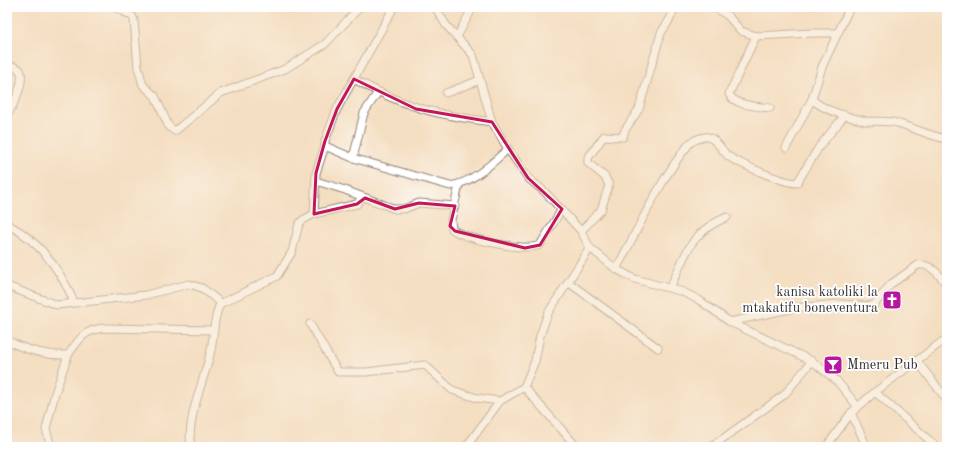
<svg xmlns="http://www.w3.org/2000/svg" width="954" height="454" viewBox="0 0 954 454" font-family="'Old Standard TT',serif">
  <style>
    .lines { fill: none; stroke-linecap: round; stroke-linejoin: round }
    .minor-casing { stroke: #908476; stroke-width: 9 }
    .minor { stroke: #fff; stroke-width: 7 }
    .marked { fill: none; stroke: #c2185b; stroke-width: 3; stroke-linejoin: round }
    .labels { text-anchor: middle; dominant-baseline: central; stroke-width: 3.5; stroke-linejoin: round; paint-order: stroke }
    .poi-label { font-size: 14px; fill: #2b2b2b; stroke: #fff; text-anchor: end }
  </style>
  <rect width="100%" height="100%" fill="#fff"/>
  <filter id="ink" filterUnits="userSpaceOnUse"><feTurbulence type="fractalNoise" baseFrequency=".025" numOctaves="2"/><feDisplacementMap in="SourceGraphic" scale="8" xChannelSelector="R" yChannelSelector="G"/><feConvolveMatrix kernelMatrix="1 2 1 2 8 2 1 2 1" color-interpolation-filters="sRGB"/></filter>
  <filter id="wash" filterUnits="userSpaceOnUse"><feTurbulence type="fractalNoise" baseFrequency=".012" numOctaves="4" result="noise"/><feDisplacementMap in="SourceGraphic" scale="16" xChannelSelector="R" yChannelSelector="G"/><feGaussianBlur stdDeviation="0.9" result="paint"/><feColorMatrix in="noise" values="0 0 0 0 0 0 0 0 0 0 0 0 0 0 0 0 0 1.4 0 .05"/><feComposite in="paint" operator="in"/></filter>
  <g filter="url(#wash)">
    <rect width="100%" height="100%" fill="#f4dec1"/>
  </g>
  <g filter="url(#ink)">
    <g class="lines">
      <g class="minor-casing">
        <g id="minor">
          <polyline points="115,7 132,16 134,20 138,67 143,85 155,96 169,127 175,131 221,93 285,69 325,44 360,7"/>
          <path d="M394,7L337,109L325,141V146L353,158L450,186C472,183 491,164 508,149"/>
          <polyline points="435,7 446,25 473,55 492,122 508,149 528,178 545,192 581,231 590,248 616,269 635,279 683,292 699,300 730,322 812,361 837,381 858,407"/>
          <polyline points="714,7 728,16 741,31 756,36 812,33 837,33"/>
          <path d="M850,7L822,67L812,99C822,110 851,118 866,121C876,122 887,120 897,123C914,128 929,136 947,139"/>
          <path d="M756,36L729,94C734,106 759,106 770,108"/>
          <polyline points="457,37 473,7"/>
          <path d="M7,64L19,69C27,78 13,107 7,115"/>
          <path d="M354,79C404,107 436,115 492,122"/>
          <polyline points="446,93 480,80"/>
          <polyline points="786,148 812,99"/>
          <polyline points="353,158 364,113 378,92"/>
          <polyline points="316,181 345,190 395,209 404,209 419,203 455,206"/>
          <path d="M459,185L451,220L452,229C465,239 524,252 540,245L562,209"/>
          <polyline points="314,214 316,173 325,146"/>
          <path d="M7,224C40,241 60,269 74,302"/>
          <polyline points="581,231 601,210 609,185 605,177 588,163 588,158 604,136 623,137 625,130 639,109 661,33 670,19 675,7"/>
          <path d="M616,269C640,227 659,180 690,143C695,140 702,136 708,137C717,139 721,150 728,156C740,164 783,183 797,183L819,147L845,115"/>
          <polyline points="568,282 658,348"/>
          <polyline points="7,286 57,305 146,295 189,284 202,288 221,303"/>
          <path d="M670,288C686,254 689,233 727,217"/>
          <path d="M730,322L794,308L839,304L873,306L891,284L918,265C931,263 940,276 947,285"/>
          <polyline points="310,324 338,372 366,372 425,365 452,390 477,398 500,401"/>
          <path d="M7,340C24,350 48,356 68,355C80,339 82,331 103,328L214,330"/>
          <polyline points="917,361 947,400"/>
          <polyline points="524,387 577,447"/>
          <polyline points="875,392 937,447"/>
          <polyline points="851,413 867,447"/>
          <polyline points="51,447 46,429 55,393 68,355"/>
          <path d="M191,447C186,417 205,380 211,350C214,336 213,318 220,304L277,276L292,252L299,224L303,220L314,214L357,204L362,197"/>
          <polyline points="466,447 500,401 524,387 535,361 540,336 548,313 590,248"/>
          <polyline points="711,447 784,395 812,361"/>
          <polyline points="826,447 851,413 875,392 947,338"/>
        </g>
      </g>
      <use href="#minor" class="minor"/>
    </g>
  </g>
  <path d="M0 0H954V454H0ZM354,79L416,109L492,122L528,178L562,209L540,245L525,248L455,231L450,226L455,206L419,203L395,209L365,198L357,204L314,214L316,173L325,141L337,109Z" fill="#f4dec1" fill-opacity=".55" fill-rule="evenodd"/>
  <path class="marked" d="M354,79L416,109L492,122L528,178L562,209L540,245L525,248L455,231L450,226L455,206L419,203L395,209L365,198L357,204L314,214L316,173L325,141L337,109Z"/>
  <defs>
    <g id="church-square" transform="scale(1)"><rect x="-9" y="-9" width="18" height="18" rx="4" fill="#b5179e" stroke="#fff"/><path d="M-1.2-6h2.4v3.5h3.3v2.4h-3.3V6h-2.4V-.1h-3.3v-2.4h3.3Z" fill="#fff"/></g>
    <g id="bar-square" transform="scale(1)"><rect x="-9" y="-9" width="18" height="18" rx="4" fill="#b5179e" stroke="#fff"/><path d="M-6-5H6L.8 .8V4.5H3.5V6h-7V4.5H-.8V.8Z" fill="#fff"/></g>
  </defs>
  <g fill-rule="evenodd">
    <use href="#church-square" x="892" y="300"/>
    <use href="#bar-square" x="833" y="365"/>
  </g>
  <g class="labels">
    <g class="poi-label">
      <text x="878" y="292">kanisa katoliki la<tspan x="878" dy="16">mtakatifu boneventura</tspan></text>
      <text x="847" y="365" text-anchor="start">Mmeru Pub</text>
    </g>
  </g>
  <rect width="954" height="454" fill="none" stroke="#fff" stroke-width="24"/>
</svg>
